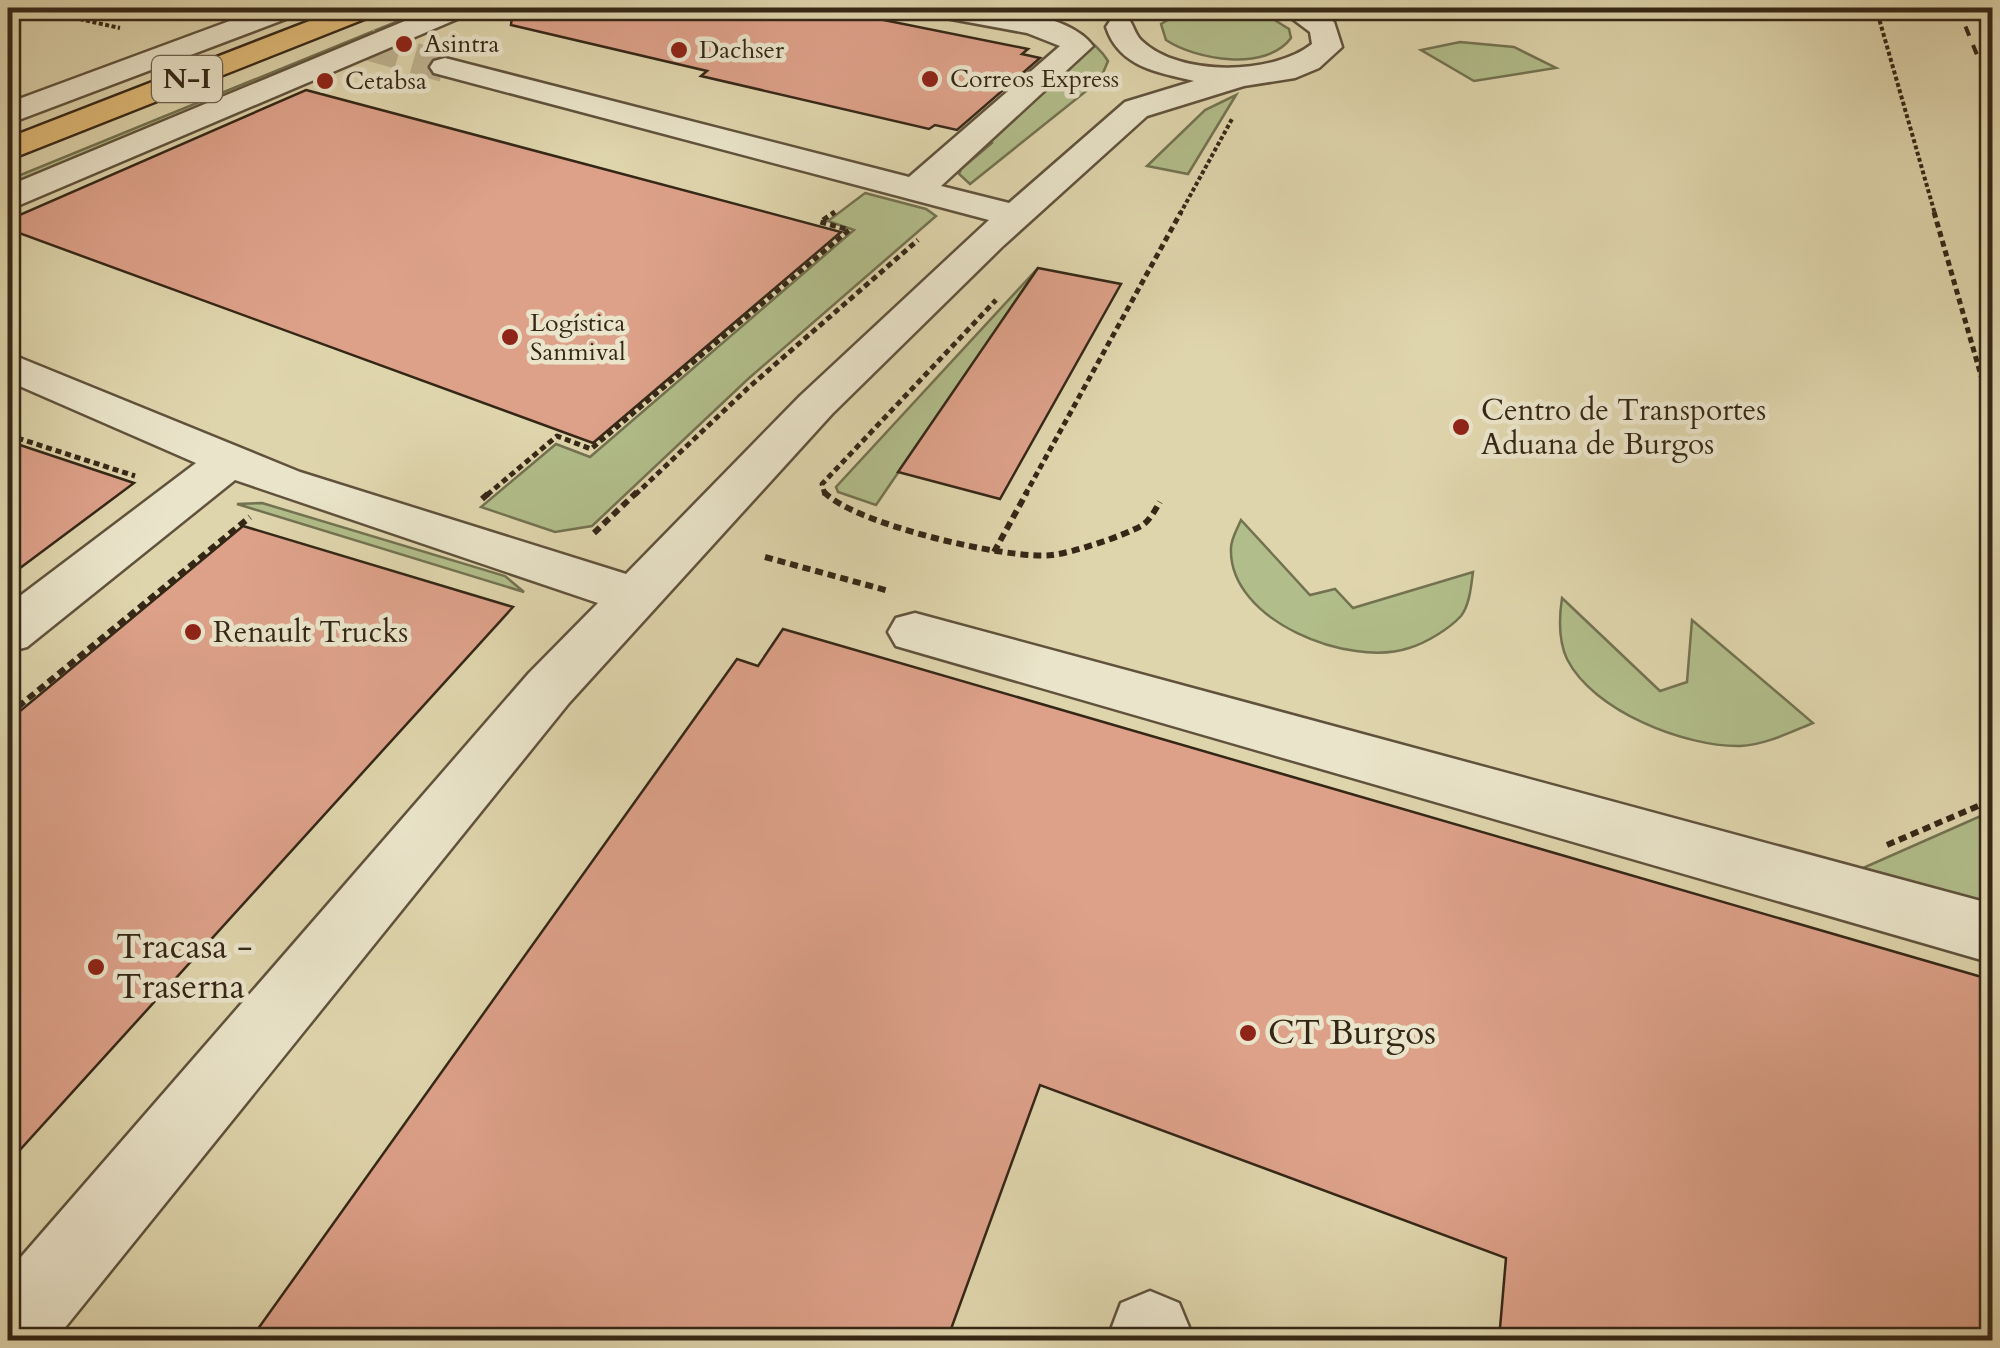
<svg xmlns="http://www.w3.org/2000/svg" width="2000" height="1348" viewBox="0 0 2000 1348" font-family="Cardo,serif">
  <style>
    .green { fill: #b1bd8a; stroke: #737250; stroke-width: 2.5 }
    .building { fill: #dda18a; stroke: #352716; stroke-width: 2.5 }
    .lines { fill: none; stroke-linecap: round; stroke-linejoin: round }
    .minor-tunnel { stroke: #bdb28f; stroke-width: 31; stroke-dasharray: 31 16; stroke-linecap: butt }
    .minor-casing { stroke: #60523c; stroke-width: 5 }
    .highway-casing { stroke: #352716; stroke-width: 5 }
    .path-far2 { stroke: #352716; stroke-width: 4; stroke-dasharray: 4 2.5; stroke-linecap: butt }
    .path-far1 { stroke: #352716; stroke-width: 5; stroke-dasharray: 6 4; stroke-linecap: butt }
    .path { stroke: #352716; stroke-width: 6; stroke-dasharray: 8 5; stroke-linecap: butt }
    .minor { fill: #eae4ca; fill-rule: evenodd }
    .highway { fill: #e0ba76; fill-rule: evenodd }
    .rail { stroke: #352716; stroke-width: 4; stroke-dasharray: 10 10; stroke-linecap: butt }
    .poi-dot { fill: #8f2418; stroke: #eae4ca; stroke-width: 4 }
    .labels { text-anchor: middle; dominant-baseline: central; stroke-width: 9; stroke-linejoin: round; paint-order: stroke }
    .far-poi-label { font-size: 25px; fill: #352716; stroke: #eae4ca; text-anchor: start }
    .shield { fill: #eae4ca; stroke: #6b604c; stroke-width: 2.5 }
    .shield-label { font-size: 28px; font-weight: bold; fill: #352716 }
    .poi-label { font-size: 30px; fill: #352716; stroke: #eae4ca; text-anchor: start }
    .near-poi-label { font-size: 35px; fill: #352716; stroke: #eae4ca; text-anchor: start }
  </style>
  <rect width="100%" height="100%" fill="#dfd5ad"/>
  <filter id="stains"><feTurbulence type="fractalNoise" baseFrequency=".002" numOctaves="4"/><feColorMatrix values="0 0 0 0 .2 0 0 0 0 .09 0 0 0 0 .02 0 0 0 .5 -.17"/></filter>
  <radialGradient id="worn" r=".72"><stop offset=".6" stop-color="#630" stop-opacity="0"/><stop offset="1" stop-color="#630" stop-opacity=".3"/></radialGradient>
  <g class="green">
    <polygon points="430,8 445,8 8,191 8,180"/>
    <path d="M952,8C1001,8 1081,17 1108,61L1100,80L970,184L959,174L961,169L992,143L988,139L1087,52L1089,45Z"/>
    <path d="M1202,8L1265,14L1289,29L1291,38C1266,72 1196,60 1166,40L1161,24L1183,11Z"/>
    <polygon points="1460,42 1514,47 1556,68 1474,81 1421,50"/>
    <polygon points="1236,95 1188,174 1147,166 1205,110"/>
    <polygon points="865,193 926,209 936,216 748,379 592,526 555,532 481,507 556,444 590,457 854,230 828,221"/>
    <polygon points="1038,268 876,505 838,492 836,487"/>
    <polygon points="262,503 505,576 524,592 237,504"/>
    <path d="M1241,520L1310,595L1335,589L1353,608L1473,572C1471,586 1470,604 1461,616C1449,629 1426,643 1409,648C1350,668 1228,621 1231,548C1231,539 1237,529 1241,520Z"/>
    <path d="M1562,598L1660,691L1687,682L1692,620L1813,723C1791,732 1765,745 1740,746C1685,747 1593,711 1567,659C1558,640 1559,618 1562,598Z"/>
    <polygon points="1992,811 1992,904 1863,868"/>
  </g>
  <g class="building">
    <polygon points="513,8 824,8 1028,49 1022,54 1040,58 957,130 935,125 929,129 701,76 707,71 511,25"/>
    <polygon points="306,90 841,232 593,443 8,229 8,220"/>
    <polygon points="1038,268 1121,284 1000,499 898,472"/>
    <polygon points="8,441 134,483 8,577"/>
    <polygon points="243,526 513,607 8,1163 8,721"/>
    <polygon points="783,629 1992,980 1992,1340 1499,1340 1506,1258 1040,1085 947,1340 250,1340 737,659 758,666"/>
  </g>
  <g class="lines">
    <polyline class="minor-tunnel" points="369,45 445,67"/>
    <g class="minor-casing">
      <g id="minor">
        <polygon points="265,8 303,8 299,14 8,124 8,103"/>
        <polygon points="436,8 473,8 469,14 8,210 8,186"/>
        <path d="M920,8C964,5 1065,7 1093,46L941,186L1009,203L1125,102L1194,81C1157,72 1119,67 1106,27L1110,21H1130C1134,27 1136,36 1142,41C1180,77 1273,75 1312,44L1310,32L1278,8H1311L1334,22L1342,47L1319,68L1295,78L1244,86L1147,116L1002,247L832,414L569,703L55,1340H8V1272L529,673L598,603L235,480L27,647L8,652V605L196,463L8,381V353L300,472L626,574L800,396L989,220L434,73L430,67L434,61L445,58L909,177L1060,46L1027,33L924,14Z"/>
        <polygon points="915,613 1992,904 1992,963 896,646 888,632 896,618"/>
        <polygon points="1150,1291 1179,1303 1191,1332 1189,1340 1107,1340 1121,1303"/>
      </g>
    </g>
    <g class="highway-casing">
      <polygon id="highway" points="343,8 381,8 377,14 8,160 8,138"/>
    </g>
    <g class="path-far2">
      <polyline points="29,8 120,28"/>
      <polyline points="1876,8 1935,214"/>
      <polyline points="831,214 836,211"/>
      <polyline points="1180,214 1232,119"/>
    </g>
    <g class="path-far1">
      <polyline points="1934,212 1992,414"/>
      <polyline points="8,435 135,476"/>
      <polyline points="487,495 557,436 591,449 849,230 820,222 835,212"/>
      <polyline points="635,495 748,388 918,240"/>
      <polyline points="825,495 822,484 996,300"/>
      <polyline points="1025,495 1181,212"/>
    </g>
    <g class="path">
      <path d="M824,492C854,524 1007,560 1052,555C1072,553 1123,536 1141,526C1149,522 1155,510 1160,502"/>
      <polyline points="482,499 490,492"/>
      <polyline points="594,533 637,492"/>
      <polyline points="994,552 1027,492"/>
      <polyline points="765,557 889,591"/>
      <polyline points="8,715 250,517"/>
      <polyline points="1887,845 1992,800"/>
    </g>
    <use href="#minor" class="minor"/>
    <use href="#highway" class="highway"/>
    <g class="rail">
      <polyline points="1958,8 1992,92"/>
      <polyline points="1975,8 1992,48"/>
    </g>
  </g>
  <g class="poi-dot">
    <circle cx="404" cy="44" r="10"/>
    <circle cx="679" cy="50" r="10"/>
    <circle cx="930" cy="79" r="10"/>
    <circle cx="325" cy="81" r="10"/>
    <circle cx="510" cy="337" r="10"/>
    <circle cx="1461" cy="427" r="10"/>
    <circle cx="193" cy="632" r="10"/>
    <circle cx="96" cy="967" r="10"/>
    <circle cx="1248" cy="1033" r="10"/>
  </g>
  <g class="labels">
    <g class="far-poi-label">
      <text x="424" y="44">Asintra</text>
      <text x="699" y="50">Dachser</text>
      <text x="950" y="79">Correos Express</text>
      <text x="345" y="81">Cetabsa</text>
      <text x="530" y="323">Logística<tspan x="530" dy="29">Sanmival</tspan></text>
    </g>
    <rect class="shield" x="152" y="56" width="70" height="46" rx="8"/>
    <g class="shield-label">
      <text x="187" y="79">N-I</text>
    </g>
    <g class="poi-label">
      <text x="1481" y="410">Centro de Transportes<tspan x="1481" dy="34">Aduana de Burgos</tspan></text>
      <text x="213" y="632">Renault Trucks</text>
    </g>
    <g class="near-poi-label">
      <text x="116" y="947">Tracasa -<tspan x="116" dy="40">Traserna</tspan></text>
      <text x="1268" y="1033">CT Burgos</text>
    </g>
  </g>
  <rect width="2000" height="1348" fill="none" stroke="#dfd5ad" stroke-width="40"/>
  <rect x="10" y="10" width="1980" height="1328" fill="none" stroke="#352716" stroke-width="5"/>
  <rect x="20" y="20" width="1960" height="1308" fill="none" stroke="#352716" stroke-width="2.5"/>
  <rect width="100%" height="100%" filter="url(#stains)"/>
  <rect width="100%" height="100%" fill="url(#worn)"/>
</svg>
